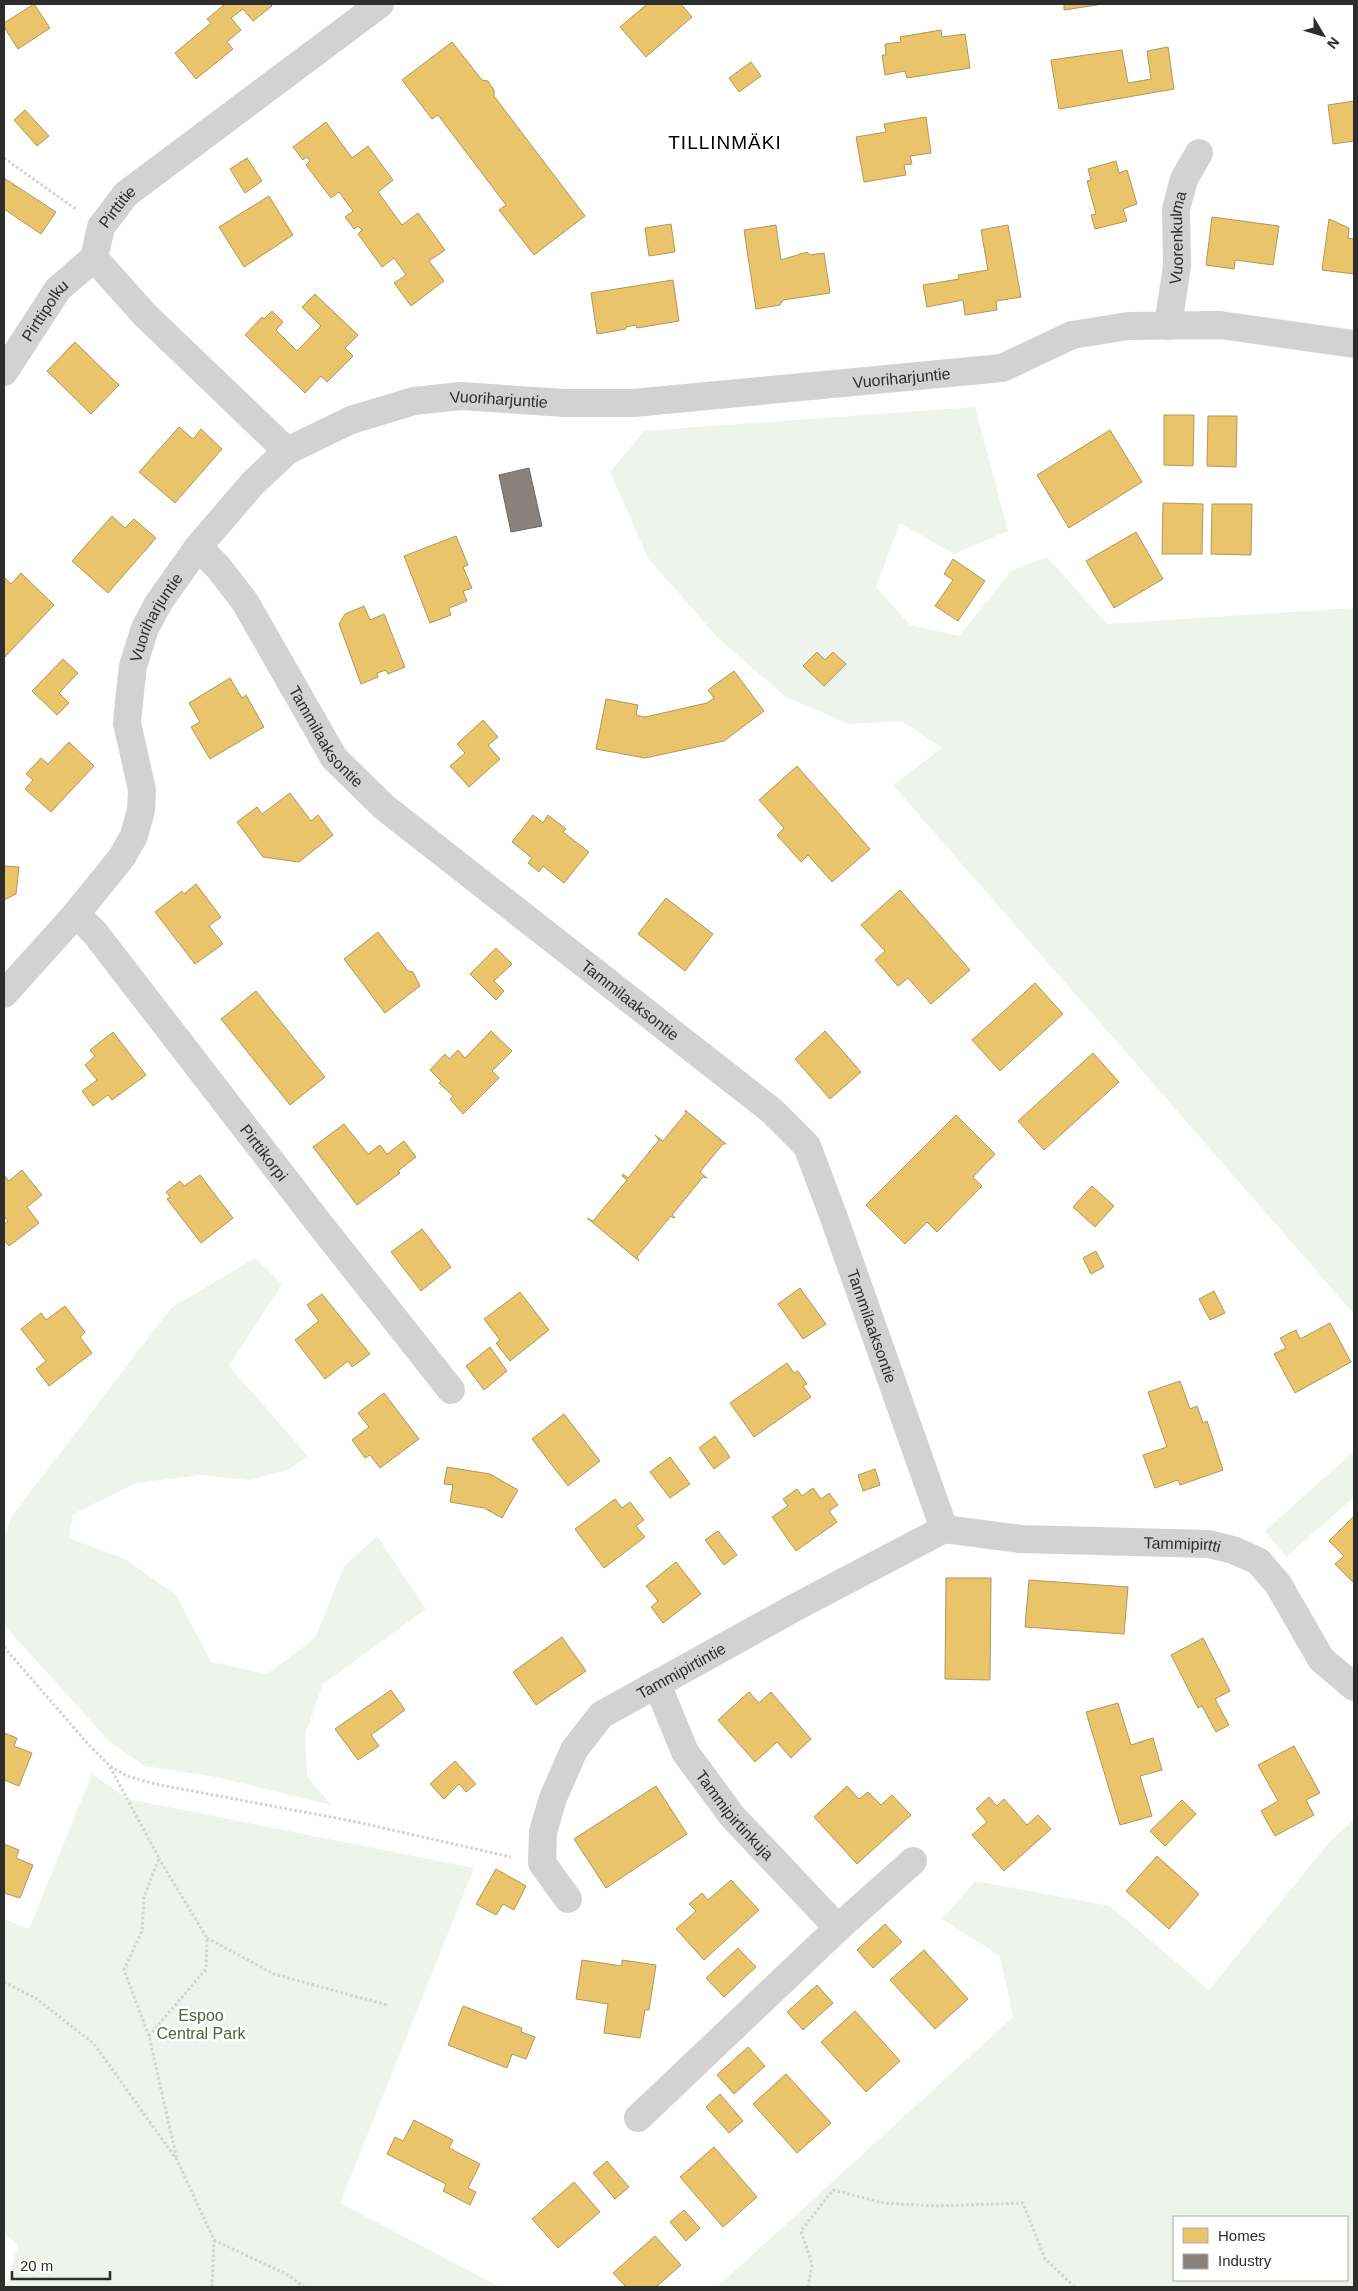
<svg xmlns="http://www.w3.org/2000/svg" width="1358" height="2291" viewBox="0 0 1358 2291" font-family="Arial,sans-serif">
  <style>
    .green { fill: #eef3eb; fill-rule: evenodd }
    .homes { fill: #e9c46a; stroke: #b19758 }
    .industry { fill: #8a817c; stroke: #6e6864 }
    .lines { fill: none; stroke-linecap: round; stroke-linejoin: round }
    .path { stroke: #d2d2d2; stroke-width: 3; stroke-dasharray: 2.5 2.5; stroke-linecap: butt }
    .minor { stroke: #d2d2d2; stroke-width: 28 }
    .tertiary { stroke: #d2d2d2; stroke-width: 28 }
    .labels { text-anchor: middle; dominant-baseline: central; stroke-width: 5; stroke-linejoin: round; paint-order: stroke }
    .street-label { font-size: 16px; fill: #2d2d2d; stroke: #fff }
    .park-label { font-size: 16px; fill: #4c663c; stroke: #fff }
    .quarter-label { font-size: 19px; letter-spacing: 1px; fill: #000; stroke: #fff }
  </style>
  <rect width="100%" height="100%" fill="#fff"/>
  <g class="green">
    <polygon points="975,407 1008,531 954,554 900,523 876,587 910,625 959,636 1011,571 1047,557 1107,624 1354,608 1354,1314 893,785 942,748 902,721 849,724 786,697 719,639 648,558 610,472 644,431"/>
    <polygon points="255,1258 282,1284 229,1366 308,1456 288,1470 249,1480 200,1475 136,1483 73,1514 69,1538 125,1559 176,1595 211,1662 267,1674 315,1638 344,1566 377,1536 426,1609 323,1684 305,1735 307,1776 331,1805 216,1777 144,1766 108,1740 4,1625 4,1539 12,1516 171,1308"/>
    <polygon points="1354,1451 1354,1497 1286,1557 1265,1531"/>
    <polygon points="92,1774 128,1799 474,1868 340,2203 500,2287 6,2287 18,2245 4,2233 4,1919 29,1929"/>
    <path d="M1354,1820V2287H717L1013,2017L1000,1956L942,1919L975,1881L1110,1906L1209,1990L1331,1840ZM1347,2217V2280H1174V2217Z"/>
  </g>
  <g class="homes">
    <polygon points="34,4 50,28 18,49 4,27 4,23"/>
    <polygon points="225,4 270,4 272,6 253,21 243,9 231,18 241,30 227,42 233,49 196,79 175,53 211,23 207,19"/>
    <polygon points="647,4 681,4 692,17 646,57 620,27"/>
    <polygon points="1064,4 1103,4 1064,10"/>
    <polygon points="941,30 942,37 965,34 970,68 907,78 905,71 885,75 882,55 886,55 885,44 901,42 900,37"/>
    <polygon points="452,42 482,80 488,81 494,90 494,96 585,216 534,255 499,210 506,205 438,115 432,119 402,80"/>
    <polygon points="1168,47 1174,89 1059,109 1051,60 1122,50 1128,83 1151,79 1147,51"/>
    <polygon points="751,62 761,76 739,92 729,78"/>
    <polygon points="1354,101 1354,141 1333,144 1328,105"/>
    <polygon points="25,110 49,136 37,146 14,120"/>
    <polygon points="926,117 931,153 910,156 912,164 904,165 906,175 864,182 856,137 886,132 884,124"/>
    <polygon points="326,122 352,158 368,146 393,180 378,192 402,225 418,213 445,250 429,261 444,281 411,306 394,283 406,275 394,258 382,267 358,234 362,230 358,226 354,229 345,217 353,211 339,192 331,198 306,165 310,161 307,157 303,160 293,147"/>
    <polygon points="247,158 262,181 245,193 230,169"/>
    <polygon points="1116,161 1119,173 1127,170 1137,204 1123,209 1127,221 1095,229 1091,215 1096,214 1087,181 1091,180 1088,169"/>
    <polygon points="4,178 56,212 41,234 4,209"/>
    <polygon points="269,196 293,235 244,267 219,227"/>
    <polygon points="1212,217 1279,226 1273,265 1235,260 1234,269 1206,265"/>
    <polygon points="1329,219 1349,228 1348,238 1354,239 1354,274 1322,270"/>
    <polygon points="671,224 675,252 649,256 645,228"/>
    <polygon points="776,225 781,260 807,252 810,255 824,253 830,293 783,300 780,305 756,309 744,230"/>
    <polygon points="1008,225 1021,297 996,301 997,310 965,315 963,300 927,307 923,285 959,279 958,275 988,270 981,230"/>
    <polygon points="673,280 679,321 637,328 636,325 626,327 626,329 597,334 591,293"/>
    <polygon points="315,294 358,335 345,348 353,356 327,382 321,376 305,393 245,335 262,317 264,319 272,311 283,322 276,330 297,351 321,326 302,307"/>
    <polygon points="75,342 119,385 91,414 47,371"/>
    <polygon points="1164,415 1194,415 1193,466 1164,465"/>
    <polygon points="1208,416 1237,416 1236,467 1207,466"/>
    <polygon points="179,427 193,439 201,429 222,449 175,503 139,472"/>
    <polygon points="1110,430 1142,482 1069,528 1037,475"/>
    <polygon points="1163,503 1203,504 1202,554 1162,554"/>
    <polygon points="1212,504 1252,504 1251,555 1211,554"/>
    <polygon points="112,516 125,528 134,519 156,538 108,593 72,561"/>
    <polygon points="1136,532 1163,579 1114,608 1086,561"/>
    <polygon points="456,536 468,565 463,567 472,588 463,591 467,601 449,608 451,615 430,623 404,556"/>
    <polygon points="953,559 985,581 958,621 935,606 953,580 944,574"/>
    <polygon points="21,573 54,605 4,658 4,577 11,584"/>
    <polygon points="364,606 370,620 384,614 405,667 388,674 386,670 377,673 378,677 361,684 339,624 345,614"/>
    <polygon points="817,652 825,660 833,652 846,664 824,686 803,666"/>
    <polygon points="63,659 78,673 59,693 69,703 57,715 32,691"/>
    <polygon points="734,671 764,711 724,741 645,758 596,749 606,699 638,705 636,715 645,717 707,703 714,698 708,690"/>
    <polygon points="230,678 242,698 246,695 264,727 210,759 191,727 200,722 189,703"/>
    <polygon points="483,720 498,737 488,745 500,759 469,787 450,766 465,753 457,744"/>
    <polygon points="69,742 94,766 51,812 25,789 33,780 26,774 41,758 48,764"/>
    <polygon points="797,766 870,849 832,882 808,855 801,862 777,835 784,828 759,800"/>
    <polygon points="290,793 311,821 318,815 333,835 299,862 263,857 237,822 257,807 262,814"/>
    <polygon points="533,815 543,823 548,815 566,829 563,832 589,852 564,883 543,866 539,872 528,863 532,858 512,842"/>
    <polygon points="4,866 19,867 16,894 4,900"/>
    <polygon points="196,884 221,917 209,926 223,944 195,964 155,912 182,891 184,894"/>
    <polygon points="900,890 970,970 931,1004 908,978 898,986 875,960 885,951 861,925"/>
    <polygon points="666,898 713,934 685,971 638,934"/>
    <polygon points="378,932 408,971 413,972 420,986 385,1013 344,959"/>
    <polygon points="496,948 512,964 494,981 504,991 496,1000 470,974"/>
    <polygon points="1035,983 1063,1014 1000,1071 972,1040"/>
    <polygon points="256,991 325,1077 290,1105 221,1019"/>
    <polygon points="491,1031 512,1051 492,1071 499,1078 463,1114 450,1099 453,1096 439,1083 441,1081 430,1070 445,1054 449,1059 458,1050 465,1058"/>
    <polygon points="825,1031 861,1072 830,1099 795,1059"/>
    <polygon points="113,1032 146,1075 112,1100 108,1095 93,1106 82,1091 97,1080 85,1065 95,1056 90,1050"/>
    <polygon points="1093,1053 1119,1082 1044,1150 1018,1121"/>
    <polygon points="685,1110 726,1144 723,1144 700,1172 707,1178 703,1177 672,1215 675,1217 673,1218 671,1216 637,1257 639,1261 587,1218 593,1221 627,1180 622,1176 623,1174 628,1178 659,1140 655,1135 663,1141 686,1113"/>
    <polygon points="956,1115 995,1154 973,1177 982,1186 937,1232 927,1222 905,1244 866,1205"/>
    <polygon points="344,1124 368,1154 380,1145 387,1154 404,1141 416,1157 398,1171 400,1173 357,1205 313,1147"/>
    <polygon points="22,1170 42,1195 27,1207 39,1223 9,1246 4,1240 4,1224 8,1221 4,1216 4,1175 9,1181"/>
    <polygon points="200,1175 233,1218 201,1243 167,1199 170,1197 166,1192 180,1181 184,1186"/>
    <polygon points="1092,1186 1114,1206 1095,1227 1073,1207"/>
    <polygon points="422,1229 451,1267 421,1291 391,1252"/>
    <polygon points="1096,1251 1104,1267 1091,1274 1083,1258"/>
    <polygon points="800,1288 826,1324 803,1339 778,1304"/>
    <polygon points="1214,1291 1225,1313 1210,1320 1199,1299"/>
    <polygon points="520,1292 549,1330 510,1361 496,1343 500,1340 484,1319"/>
    <polygon points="322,1294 370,1354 352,1367 348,1361 325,1379 295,1340 319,1321 307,1305"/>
    <polygon points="65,1306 85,1332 80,1337 92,1353 49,1386 36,1369 46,1361 21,1329 41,1313 46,1320"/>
    <polygon points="1330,1323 1351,1362 1295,1393 1274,1354 1286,1348 1280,1338 1296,1330 1300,1339"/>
    <polygon points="490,1347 507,1371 484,1390 466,1366"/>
    <polygon points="787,1363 794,1373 798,1371 807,1384 803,1386 811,1397 754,1437 730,1403"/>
    <polygon points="1180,1381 1190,1409 1197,1406 1203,1423 1207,1421 1223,1470 1180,1485 1178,1480 1155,1488 1143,1455 1167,1447 1148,1392"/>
    <polygon points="384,1393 419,1439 380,1468 370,1455 365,1458 352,1440 369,1427 358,1413"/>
    <polygon points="564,1414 600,1461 568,1486 532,1439"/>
    <polygon points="715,1436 730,1457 714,1469 699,1448"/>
    <polygon points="670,1457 690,1484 670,1498 650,1472"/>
    <polygon points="447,1467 490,1474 518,1490 502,1518 484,1508 450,1502 453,1485 444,1484"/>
    <polygon points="875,1469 880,1485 863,1491 858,1475"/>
    <polygon points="813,1488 821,1499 829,1493 838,1505 829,1511 837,1522 796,1551 772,1517 788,1506 783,1499 797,1489 802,1496"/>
    <polygon points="615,1499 622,1508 630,1502 644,1520 636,1526 645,1537 604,1568 575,1529"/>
    <polygon points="1354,1516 1354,1583 1335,1564 1344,1556 1329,1541"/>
    <polygon points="718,1531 737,1555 724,1565 705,1540"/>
    <polygon points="676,1562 701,1594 663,1623 651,1607 658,1601 646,1586"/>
    <polygon points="946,1578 991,1578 990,1680 945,1679"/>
    <polygon points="1029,1580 1128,1587 1124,1634 1025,1627"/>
    <polygon points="562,1637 586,1671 536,1705 513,1672"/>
    <polygon points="1203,1638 1230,1691 1215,1699 1229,1725 1216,1732 1202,1706 1198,1708 1171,1655"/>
    <polygon points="391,1690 405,1710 371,1735 379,1746 358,1760 335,1729"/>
    <polygon points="749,1692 759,1703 771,1692 811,1739 791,1758 777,1742 755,1762 718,1720"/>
    <polygon points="1118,1703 1131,1745 1153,1738 1162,1770 1140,1776 1152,1816 1120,1825 1086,1712"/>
    <polygon points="4,1733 17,1738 14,1746 32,1753 19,1786 4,1780"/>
    <polygon points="1294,1746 1320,1793 1306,1800 1314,1815 1275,1836 1261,1811 1278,1801 1258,1765"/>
    <polygon points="455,1761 476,1784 466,1792 459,1784 444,1799 430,1784"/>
    <polygon points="656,1786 687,1834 606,1888 574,1839"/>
    <polygon points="847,1786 859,1799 868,1792 881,1805 892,1795 911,1815 857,1864 814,1817"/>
    <polygon points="989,1797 997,1806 1004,1799 1027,1825 1038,1815 1051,1829 1004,1871 972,1835 987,1822 976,1809"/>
    <polygon points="1182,1800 1196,1814 1165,1846 1150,1831"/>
    <polygon points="4,1844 19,1850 16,1858 33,1865 20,1898 4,1893"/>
    <polygon points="1157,1856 1199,1894 1169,1929 1126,1891"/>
    <polygon points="496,1869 526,1886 514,1910 503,1904 496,1915 476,1904"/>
    <polygon points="731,1880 759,1910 704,1960 676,1929 696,1911 689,1904 702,1893 708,1900"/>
    <polygon points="885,1924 902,1942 873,1968 857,1950"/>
    <polygon points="738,1948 756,1967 724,1997 706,1978"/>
    <polygon points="924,1950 968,1999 935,2029 890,1980"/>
    <polygon points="582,1960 622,1966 622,1960 656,1965 649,2010 645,2010 640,2038 604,2033 608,2004 576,1999"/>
    <polygon points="817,1985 833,2003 803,2030 787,2012"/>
    <polygon points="463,2006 522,2028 521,2032 535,2037 526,2059 512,2054 507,2068 448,2045"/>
    <polygon points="855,2011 900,2061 866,2092 821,2042"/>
    <polygon points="748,2047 765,2066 734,2094 717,2075"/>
    <polygon points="786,2074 831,2123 797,2153 753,2104"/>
    <polygon points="720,2094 743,2121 729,2133 706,2107"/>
    <polygon points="414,2120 453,2140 449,2148 480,2164 468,2188 476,2192 470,2205 443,2191 446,2184 387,2154 395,2137 403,2141"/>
    <polygon points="714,2147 757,2197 723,2227 680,2177"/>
    <polygon points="607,2161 629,2187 615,2199 593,2173"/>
    <polygon points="574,2182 600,2212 558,2248 532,2219"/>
    <polygon points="684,2210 700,2228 686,2241 670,2222"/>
    <polygon points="655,2236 681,2265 656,2287 626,2287 613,2273"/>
  </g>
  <polygon class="industry" points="529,468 542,526 511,532 499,475"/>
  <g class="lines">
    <g class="path">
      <polyline points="4,158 77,210"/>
      <polyline points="4,1647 87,1743 110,1766 127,1776 155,1784 357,1822 511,1857"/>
      <polyline points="110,1767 159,1858 144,1897 142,1931 124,1970 149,2036 177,2160"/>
      <polyline points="207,1938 274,1974 387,2005"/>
      <polyline points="4,1982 37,1999 94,2044 177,2160 214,2240 212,2287"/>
      <polyline points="149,2036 206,1969 207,1938 159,1859"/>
      <polyline points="214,2240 288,2275 304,2287"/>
      <polyline points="808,2287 812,2264 801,2231 833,2190 884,2203 936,2206 1023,2203 1045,2259 1075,2287"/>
    </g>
    <g class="minor">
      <path id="s1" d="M1168,326L1177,266L1176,209L1184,179L1199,153"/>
      <path id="s2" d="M4,372L58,289L94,258"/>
      <path id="s3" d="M287,451L145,315L94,258L101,227L126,194L380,4"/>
      <path id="s4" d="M198,547L218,567L245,602L334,758L384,807L772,1111L807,1146L833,1215L944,1529"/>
      <path id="s5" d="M76,914L95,933L318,1222L451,1390"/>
      <path id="s6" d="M944,1529L1021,1539L1209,1544L1233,1550L1258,1561L1278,1584L1321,1659L1354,1687"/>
      <path id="s7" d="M657,1684L685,1752L732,1816L838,1928"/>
      <path id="s8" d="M568,1899L542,1863L543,1832L553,1798L574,1750L601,1715L794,1608L944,1529"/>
      <polyline points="638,2118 838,1928 913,1861"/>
    </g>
    <path class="tertiary" id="s9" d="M4,994L76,914L122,857L134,836L141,810L142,790L127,723L130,692L133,666L145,628L159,602L198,547L253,483L287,451L351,420L414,401L461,396L565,403H633L1002,368L1072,335L1128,326L1220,325L1354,344"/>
  </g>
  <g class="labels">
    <g class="street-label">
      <text stroke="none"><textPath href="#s3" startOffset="331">Pirttitie</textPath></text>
      <text stroke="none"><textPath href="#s1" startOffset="89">Vuorenkulma</textPath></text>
      <text stroke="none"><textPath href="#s2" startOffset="74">Pirttipolku</textPath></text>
      <text stroke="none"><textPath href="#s9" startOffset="1272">Vuoriharjuntie</textPath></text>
      <text stroke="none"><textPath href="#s9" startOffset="868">Vuoriharjuntie</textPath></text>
      <text stroke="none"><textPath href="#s9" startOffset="432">Vuoriharjuntie</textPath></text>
      <text stroke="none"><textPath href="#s4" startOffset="230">Tammilaaksontie</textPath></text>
      <text stroke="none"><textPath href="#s4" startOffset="635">Tammilaaksontie</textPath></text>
      <text stroke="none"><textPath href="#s5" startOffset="304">Pirttikorpi</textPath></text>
      <text stroke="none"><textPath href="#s4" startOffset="1056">Tammilaaksontie</textPath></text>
      <text stroke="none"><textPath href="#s6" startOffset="239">Tammipirtti</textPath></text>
      <text stroke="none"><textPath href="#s8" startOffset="299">Tammipirtintie</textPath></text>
      <text stroke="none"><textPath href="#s7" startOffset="154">Tammipirtinkuja</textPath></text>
    </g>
    <g class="park-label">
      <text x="201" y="2015">Espoo<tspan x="201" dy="18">Central Park</tspan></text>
    </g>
    <g class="quarter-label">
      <text x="725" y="142">TILLINMÄKI</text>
    </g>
  </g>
  <rect width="1358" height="2291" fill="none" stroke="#2d2d2d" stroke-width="10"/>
  <rect x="1173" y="2216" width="175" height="65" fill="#ffffff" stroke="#ababab"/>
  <rect x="1183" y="2228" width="25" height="15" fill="#e9c46a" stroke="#ababab"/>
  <text x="1218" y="2241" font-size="15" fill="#2d2d2d">Homes</text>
  <rect x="1183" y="2254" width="25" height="15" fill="#8a817c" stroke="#ababab"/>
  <text x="1218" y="2266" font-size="15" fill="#2d2d2d">Industry</text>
  <g transform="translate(1323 35) rotate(128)" stroke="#ffffff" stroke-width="4" paint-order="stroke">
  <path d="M0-4L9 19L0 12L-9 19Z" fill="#2d2d2d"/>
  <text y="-8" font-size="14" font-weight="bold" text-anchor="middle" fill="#2d2d2d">N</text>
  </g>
  <path d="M12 2271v8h98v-8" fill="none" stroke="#2d2d2d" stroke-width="2.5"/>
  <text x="20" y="2271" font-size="15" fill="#2d2d2d" stroke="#ffffff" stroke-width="4" paint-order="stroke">20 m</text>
</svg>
